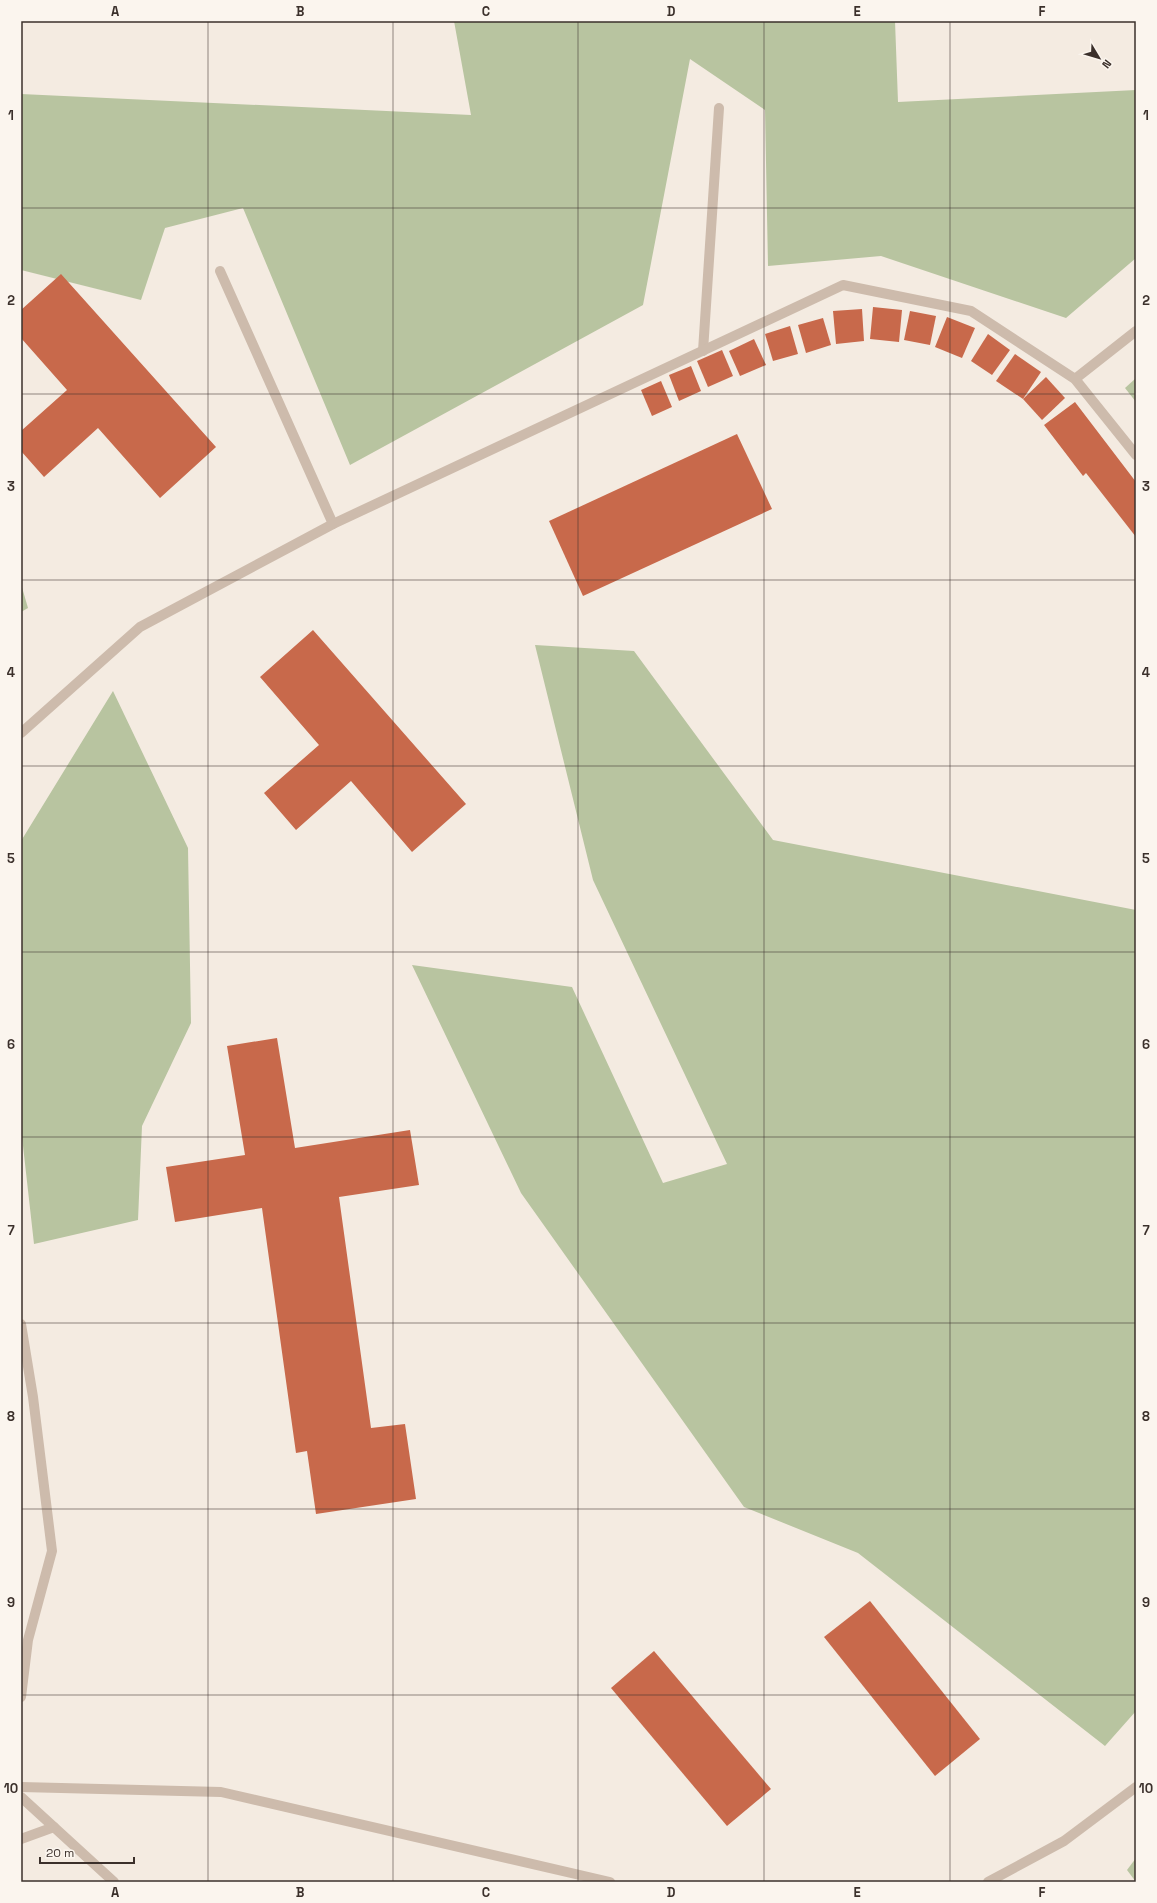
<svg xmlns="http://www.w3.org/2000/svg" width="1157" height="1903" viewBox="0 0 1157 1903" font-family="'Space Grotesk',sans-serif">
  <style>
    .green { fill: #b8c4a0 }
    .building { fill: #c8694b }
    .lines { fill: none; stroke-linecap: round; stroke-linejoin: round }
    .service { stroke: #cdbbac; stroke-width: 10 }
    .grid { fill: none; stroke: #3b302b; stroke-width: 1; stroke-opacity: 0.55 }
    .neatline { fill: none; stroke: #3b302b; stroke-width: 1.5 }
    .grid-label { font-size: 13px; text-anchor: middle; font-weight: bold; fill: #3b302b }
  </style>
  <rect width="100%" height="100%" fill="#f4ebe1"/>
  <g class="green">
    <polygon points="454,21 895,21 898,102 1136,90 1136,258 1066,318 881,256 768,266 765,110 690,59 643,305 350,465 243,208 165,228 141,300 21,270 21,94 471,115"/>
    <polygon points="1136,378 1136,402 1125,388"/>
    <polygon points="21,584 28,608 21,612"/>
    <polygon points="535,645 634,651 773,840 1136,910 1136,1711 1105,1746 858,1553 744,1507 521,1193 412,965 572,987 663,1183 727,1164 593,880"/>
    <polygon points="113,691 188,848 191,1023 142,1126 138,1220 34,1244 21,1128 21,841"/>
    <polygon points="1136,1858 1136,1882 1127,1870"/>
  </g>
  <g class="building">
    <polygon points="61,274 216,447 160,498 98,428 44,477 21,451 21,431 67,390 21,338 21,310"/>
    <polygon points="873,307 902,310 899,342 870,339"/>
    <polygon points="862,309 864,341 836,344 833,311"/>
    <polygon points="910,311 936,316 930,345 904,340"/>
    <polygon points="947,317 975,328 962,358 935,347"/>
    <polygon points="823,318 831,345 806,353 798,325"/>
    <polygon points="790,326 798,354 773,361 765,334"/>
    <polygon points="988,334 1010,350 992,375 971,361"/>
    <polygon points="754,339 766,365 740,376 729,351"/>
    <polygon points="722,350 733,376 708,387 697,361"/>
    <polygon points="1015,354 1041,372 1023,399 996,381"/>
    <polygon points="691,366 701,391 679,401 669,375"/>
    <polygon points="1046,377 1065,398 1042,420 1023,399"/>
    <polygon points="661,381 672,407 652,416 641,390"/>
    <polygon points="1075,402 1136,482 1136,537 1086,473 1083,476 1044,425"/>
    <polygon points="737,434 772,509 583,596 549,521"/>
    <polygon points="313,630 466,804 412,852 351,781 296,830 264,793 319,745 260,677"/>
    <polygon points="277,1038 295,1148 410,1130 419,1185 339,1197 371,1428 405,1424 416,1499 316,1514 307,1451 296,1453 262,1208 175,1222 166,1167 245,1155 227,1046"/>
    <polygon points="870,1601 980,1739 935,1776 824,1637"/>
    <polygon points="654,1651 771,1789 727,1826 611,1688"/>
  </g>
  <g class="lines">
    <g class="service">
      <polyline points="220,271 333,524"/>
      <polyline points="703,351 719,108"/>
      <polyline points="1075,379 1136,331"/>
      <polyline points="21,733 140,627 333,524 843,285 971,311 1075,379 1136,455"/>
      <polyline points="21,1324 33,1397 52,1551 28,1640 21,1697"/>
      <polyline points="21,1787 221,1792 610,1882"/>
      <polyline points="21,1797 114,1882"/>
      <polyline points="21,1839 54,1827"/>
      <polyline points="988,1882 1064,1841 1136,1787"/>
    </g>
  </g>
  <path class="grid" d="M208,21V1882M393,21V1882M578,21V1882M764,21V1882M950,21V1882M21,208H1136M21,394H1136M21,580H1136M21,766H1136M21,952H1136M21,1137H1136M21,1323H1136M21,1509H1136M21,1695H1136"/>
  <rect width="1157" height="1903" fill="none" stroke="#fbf5ee" stroke-width="44"/>
  <g transform="translate(1099 58) rotate(128)" stroke="#fbf5ee" stroke-width="3" paint-order="stroke">
  <path d="M0-3L7 15L0 10L-7 15Z" fill="#3b302b"/>
  <text y="-6" font-size="11" font-weight="bold" text-anchor="middle" fill="#3b302b">N</text>
  </g>
  <path d="M40 1857v6h94v-6" fill="none" stroke="#3b302b" stroke-width="2"/>
  <text x="46" y="1857" font-size="12" fill="#3b302b" stroke="#fbf5ee" stroke-width="3" paint-order="stroke">20 m</text>
  <rect x="22" y="22" width="1113" height="1859" class="neatline"/>
  <g class="grid-label">
    <text x="115" y="16">A</text>
    <text x="300" y="16">B</text>
    <text x="486" y="16">C</text>
    <text x="671" y="16">D</text>
    <text x="857" y="16">E</text>
    <text x="1042" y="16">F</text>
    <text x="11" y="120">1</text>
    <text x="1146" y="120">1</text>
    <text x="11" y="305">2</text>
    <text x="1146" y="305">2</text>
    <text x="11" y="491">3</text>
    <text x="1146" y="491">3</text>
    <text x="11" y="677">4</text>
    <text x="1146" y="677">4</text>
    <text x="11" y="863">5</text>
    <text x="1146" y="863">5</text>
    <text x="11" y="1049">6</text>
    <text x="1146" y="1049">6</text>
    <text x="11" y="1235">7</text>
    <text x="1146" y="1235">7</text>
    <text x="11" y="1421">8</text>
    <text x="1146" y="1421">8</text>
    <text x="11" y="1607">9</text>
    <text x="1146" y="1607">9</text>
    <text x="11" y="1793">10</text>
    <text x="1146" y="1793">10</text>
    <text x="115" y="1897">A</text>
    <text x="300" y="1897">B</text>
    <text x="486" y="1897">C</text>
    <text x="671" y="1897">D</text>
    <text x="857" y="1897">E</text>
    <text x="1042" y="1897">F</text>
  </g>
</svg>
